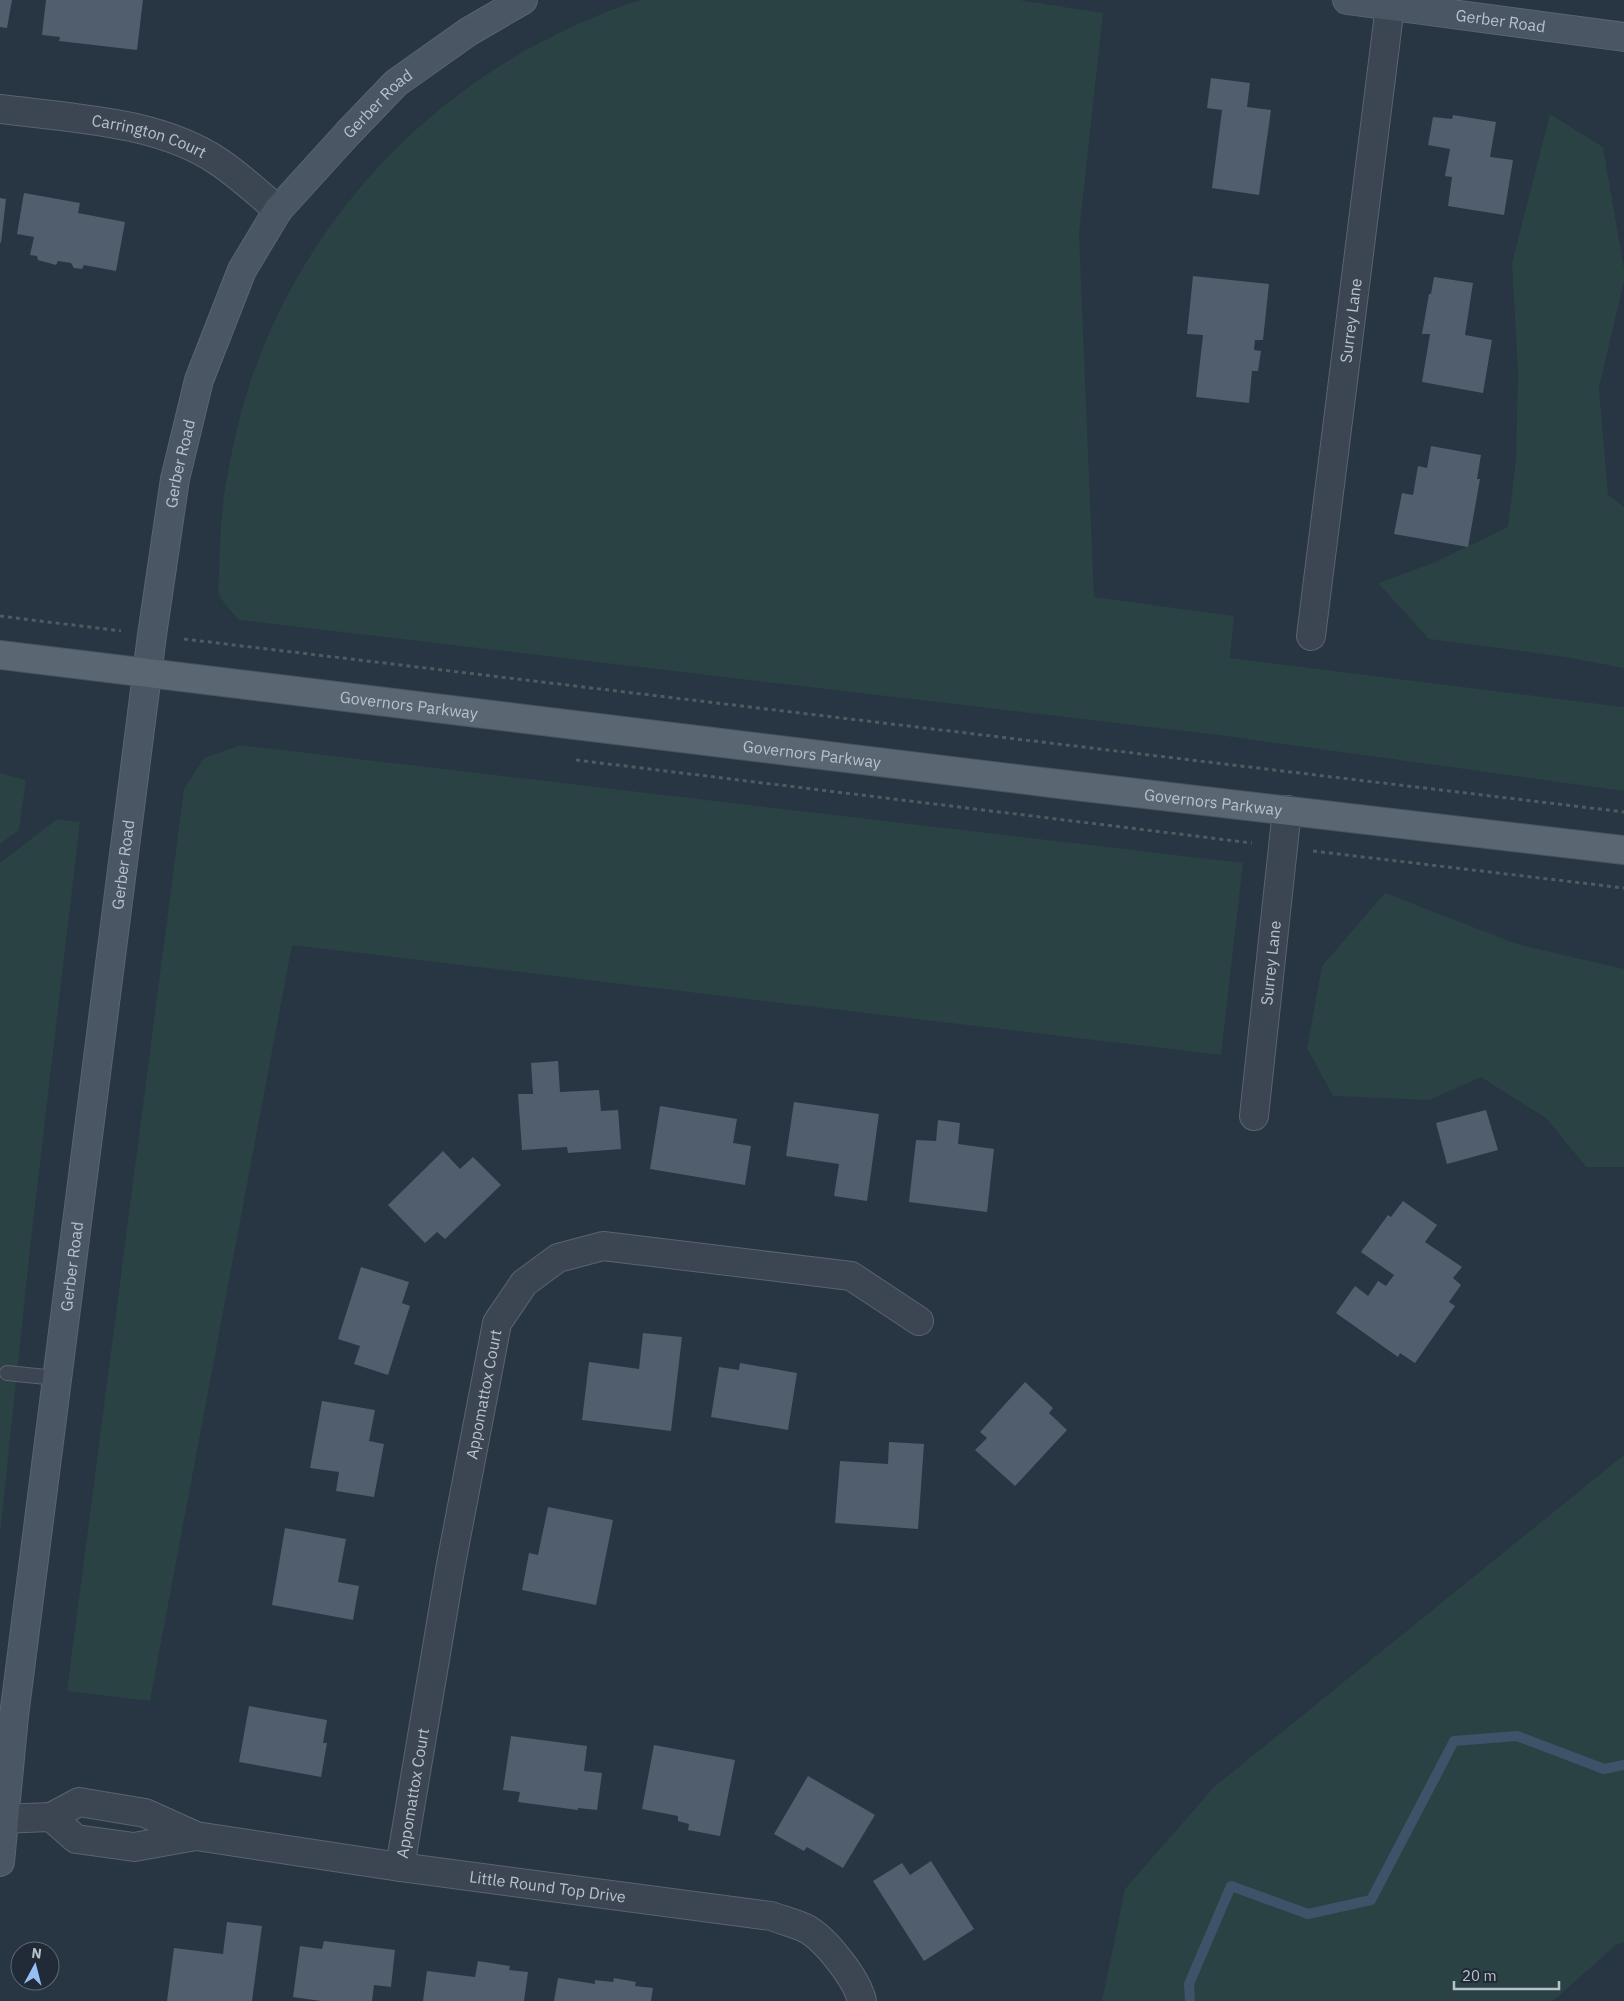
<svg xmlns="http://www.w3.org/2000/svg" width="1624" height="2001" viewBox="0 0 1624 2001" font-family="'IBM Plex Sans',sans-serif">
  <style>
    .green { fill: #2a4243 }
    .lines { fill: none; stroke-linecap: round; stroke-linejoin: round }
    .stream { stroke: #3e536a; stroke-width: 10 }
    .building { fill: #515e6d }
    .lane-casing { stroke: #5a646f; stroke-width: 16 }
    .street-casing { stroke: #5a646f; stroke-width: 30 }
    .secondary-casing { stroke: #5a646f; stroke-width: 30 }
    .primary-casing { stroke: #49525e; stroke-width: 30 }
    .path { stroke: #485e5f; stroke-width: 3; stroke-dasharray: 4 4; stroke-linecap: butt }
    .lane { stroke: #3c4652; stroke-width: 14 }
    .street { stroke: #3c4652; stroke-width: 28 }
    .secondary { stroke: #4a5664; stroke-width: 28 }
    .primary { stroke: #5a6671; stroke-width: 28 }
    .labels { text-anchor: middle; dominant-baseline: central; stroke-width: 4.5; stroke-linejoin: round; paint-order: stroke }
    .street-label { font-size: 16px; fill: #b9c1cb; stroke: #212b37 }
  </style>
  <rect width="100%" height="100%" fill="#283542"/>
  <g class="green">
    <path d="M640,0H1019L1103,13L1079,234L1094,597L1234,616L1230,658L1624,707V791L1218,735L239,620C234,614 221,601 219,594C217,589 219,579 219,574C220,540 221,505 228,472C234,440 241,408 252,377C314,198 460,58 640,0Z"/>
    <polygon points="1550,114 1603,147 1624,269 1624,281 1599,388 1608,495 1624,507 1624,668 1565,657 1429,639 1378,583 1433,563 1508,527 1516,459 1518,372 1512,263"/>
    <polygon points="240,745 1243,863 1221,1055 292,945 150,1701 67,1691 184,789 204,758"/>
    <polygon points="0,773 26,780 19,830 0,844"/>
    <polygon points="57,819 80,822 31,1240 0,1534 0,863"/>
    <polygon points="1385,893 1517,944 1624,969 1624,1167 1586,1167 1547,1119 1481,1077 1429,1100 1333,1096 1307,1048 1322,966"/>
    <polygon points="1624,1455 1624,1942 1616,1945 1553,2001 1102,2001 1125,1889 1214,1787"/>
  </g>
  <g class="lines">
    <polyline class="stream" points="1190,2001 1189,1984 1231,1886 1308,1914 1371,1900 1454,1741 1517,1736 1604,1769 1624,1765"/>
  </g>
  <g class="building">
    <polygon points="0,0 12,0 7,28 0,27"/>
    <polygon points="46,0 143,0 137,50 59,41 60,37 42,35"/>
    <polygon points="1211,78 1250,83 1247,107 1271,110 1259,195 1212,188 1222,110 1207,108"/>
    <polygon points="1453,115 1496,122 1490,157 1513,160 1504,215 1448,206 1452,177 1445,176 1450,149 1428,145 1433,117 1452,119"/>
    <polygon points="24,193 80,203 78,213 125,222 116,271 84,265 82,269 74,268 71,263 58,261 56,265 38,260 37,256 30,255 34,237 17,234"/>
    <polygon points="0,198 6,199 1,243 0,242"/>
    <polygon points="1193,276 1269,284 1263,340 1255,340 1254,350 1261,351 1258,371 1252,371 1249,403 1196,397 1203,335 1187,334"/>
    <polygon points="1434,277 1473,283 1465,335 1492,340 1483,393 1422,382 1430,334 1422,334 1429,294 1431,294"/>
    <polygon points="1431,446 1481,455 1477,479 1480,479 1468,547 1394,534 1402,493 1413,495 1418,466 1427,468"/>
    <polygon points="558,1061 560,1092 599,1090 601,1111 618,1110 621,1149 568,1153 567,1147 522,1150 518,1094 533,1094 531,1063"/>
    <polygon points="794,1102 879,1114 867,1201 834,1196 839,1164 786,1156"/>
    <polygon points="660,1106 737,1119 733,1143 751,1146 745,1185 650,1169"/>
    <polygon points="1486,1110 1498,1150 1447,1164 1436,1123"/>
    <polygon points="938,1120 960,1123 958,1144 994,1149 987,1212 909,1202 916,1140 936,1141"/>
    <polygon points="443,1151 460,1169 473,1157 501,1185 445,1239 437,1232 425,1243 388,1205"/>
    <polygon points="1403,1201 1437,1225 1425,1242 1462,1267 1453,1278 1461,1285 1449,1302 1455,1306 1415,1363 1400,1353 1398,1357 1336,1313 1355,1286 1368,1296 1378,1281 1386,1286 1394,1275 1361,1252 1388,1215 1391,1217"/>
    <polygon points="361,1267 409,1282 402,1303 410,1306 388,1375 354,1364 360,1346 338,1339"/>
    <polygon points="643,1333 682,1337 671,1431 582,1420 589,1362 639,1369"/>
    <polygon points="740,1363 797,1373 788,1430 711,1417 719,1367 739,1370"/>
    <polygon points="1025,1382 1053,1408 1049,1413 1067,1430 1015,1486 975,1450 987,1438 980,1432"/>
    <polygon points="322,1401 375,1410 369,1441 384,1444 374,1497 336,1491 339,1472 310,1468"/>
    <polygon points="889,1442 924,1444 918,1529 835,1523 840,1461 888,1464"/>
    <polygon points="548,1507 613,1520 596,1605 522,1590 529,1553 538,1555"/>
    <polygon points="285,1528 346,1539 338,1582 359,1586 353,1620 272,1605"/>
    <polygon points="249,1706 327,1720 323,1743 327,1743 321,1777 239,1762"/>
    <polygon points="511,1736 587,1746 584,1771 602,1773 597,1810 578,1808 578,1810 518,1802 520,1792 503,1790"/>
    <polygon points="654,1745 735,1760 720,1836 688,1830 689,1824 678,1821 678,1816 642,1809"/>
    <polygon points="808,1776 875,1815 843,1868 807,1847 804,1851 774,1834"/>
    <polygon points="931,1861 974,1929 924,1961 873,1881 902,1863 910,1875"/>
    <polygon points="227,1922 262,1926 252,2001 167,2001 174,1948 223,1954"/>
    <polygon points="324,1941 395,1950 391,1987 374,1985 372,2001 321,2001 293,1997 300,1946 322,1949"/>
    <polygon points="478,1961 510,1966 509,1970 528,1972 524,2001 423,2001 427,1971 475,1977"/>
    <polygon points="558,1978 595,1984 595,1980 613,1982 614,1978 636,1982 635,1986 653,1988 651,2001 554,2001"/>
  </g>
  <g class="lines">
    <g class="lane-casing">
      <polyline id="lane" points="7,1373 56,1378"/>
    </g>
    <g class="street-casing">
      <g id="street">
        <path id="s1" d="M0,109C71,118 159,121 219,162C240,176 259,194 278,210"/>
        <path id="s2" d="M1311,636L1390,6"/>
        <path id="s3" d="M1254,1116L1287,810"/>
        <polyline points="51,1817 76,1839 134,1847 196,1836"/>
        <path id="s4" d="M0,1819L51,1817L79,1802L145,1813L196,1836L400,1867L771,1916C782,1920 794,1923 805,1928C825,1938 857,1979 862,2001"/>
        <path id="s5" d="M400,1867L451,1564L497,1323L524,1283L558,1258L603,1246L851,1276L919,1321"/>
      </g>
    </g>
    <g class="secondary-casing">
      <g id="secondary">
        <path id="s6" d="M1347,0L1624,37"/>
        <path id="s7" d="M0,1862L14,1716L152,635L175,479L199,380L242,270L278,210L348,133L396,83L468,32L523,0"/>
      </g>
    </g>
    <g class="primary-casing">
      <g id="primary">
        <path id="s8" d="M0,655L1059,784L1624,850"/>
      </g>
    </g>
    <g class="path">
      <polyline points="0,616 121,631"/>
      <polyline points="184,639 1624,812"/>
      <polyline points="576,760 1252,843"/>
      <polyline points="1313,851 1624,888"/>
    </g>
    <use href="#lane" class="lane"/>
    <use href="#street" class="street"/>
    <use href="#secondary" class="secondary"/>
    <use href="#primary" class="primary"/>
  </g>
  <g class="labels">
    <g class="street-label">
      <text stroke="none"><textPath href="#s6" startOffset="155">Gerber Road</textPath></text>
      <text stroke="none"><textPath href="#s7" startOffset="1830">Gerber Road</textPath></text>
      <text stroke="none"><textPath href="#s1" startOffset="152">Carrington Court</textPath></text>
      <text stroke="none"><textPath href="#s2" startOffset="318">Surrey Lane</textPath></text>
      <text stroke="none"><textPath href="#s7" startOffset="1410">Gerber Road</textPath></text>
      <text stroke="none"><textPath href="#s8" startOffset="412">Governors Parkway</textPath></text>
      <text stroke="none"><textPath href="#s8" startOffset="818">Governors Parkway</textPath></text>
      <text stroke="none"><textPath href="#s8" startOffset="1222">Governors Parkway</textPath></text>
      <text stroke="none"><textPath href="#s7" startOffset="1005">Gerber Road</textPath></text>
      <text stroke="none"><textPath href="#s3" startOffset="154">Surrey Lane</textPath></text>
      <text stroke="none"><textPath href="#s7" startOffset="600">Gerber Road</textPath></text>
      <text stroke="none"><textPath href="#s5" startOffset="480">Appomattox Court</textPath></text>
      <text stroke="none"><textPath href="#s5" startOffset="75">Appomattox Court</textPath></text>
      <text stroke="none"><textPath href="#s4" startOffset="561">Little Round Top Drive</textPath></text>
    </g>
  </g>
  <g transform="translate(35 1966) rotate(7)"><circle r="24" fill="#212b37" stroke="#5e6772"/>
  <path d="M0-4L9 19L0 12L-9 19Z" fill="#95c0f5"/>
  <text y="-8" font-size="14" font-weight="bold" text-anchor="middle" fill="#b9c1cb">N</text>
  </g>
  <path d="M1454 1981v8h105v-8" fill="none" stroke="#b9c1cb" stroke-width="2.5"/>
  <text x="1462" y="1981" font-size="15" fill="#b9c1cb" stroke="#212b37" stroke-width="4" paint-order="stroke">20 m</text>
</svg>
